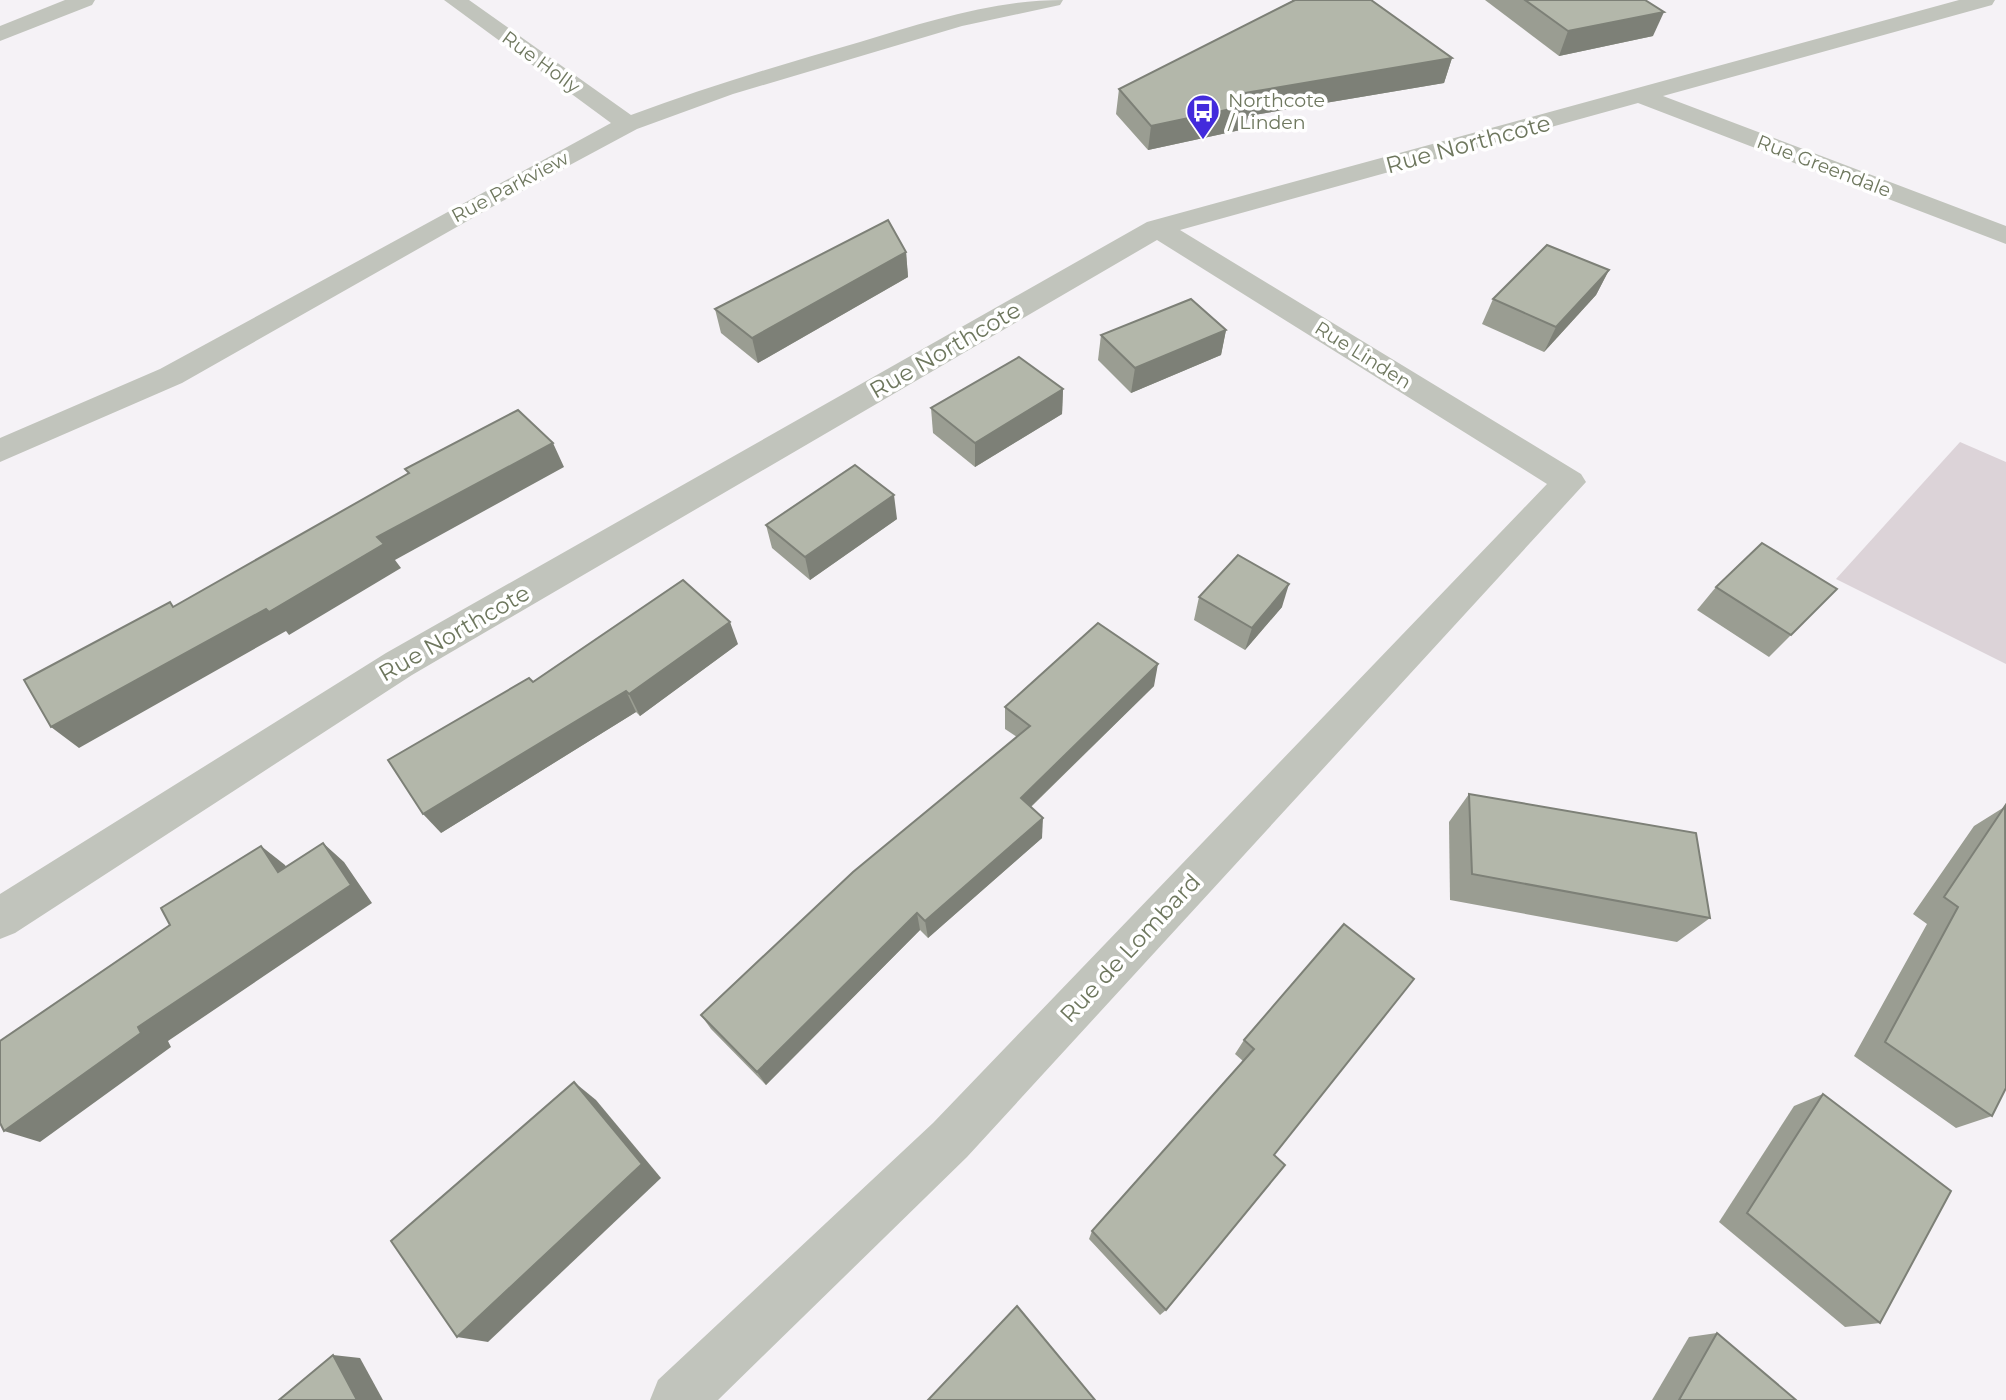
<svg xmlns="http://www.w3.org/2000/svg" width="2006" height="1400" viewBox="0 0 2006 1400" font-family="Montserrat,sans-serif">
  <style>
    .green { fill: #dcd3d8 }
    .lines { fill: none; stroke-linecap: round; stroke-linejoin: round }
    .minor { fill: #c1c4bc; fill-rule: evenodd }
    .wall { fill: #9a9d92 }
    .shaded-wall { fill: #7d8077 }
    .building { fill: #b3b7aa; stroke: #7d8077; stroke-width: 2 }
    .labels { text-anchor: middle; dominant-baseline: central; stroke-width: 7; stroke-linejoin: round; paint-order: stroke }
    .far-street-label { font-size: 19px; fill: #6e775e; stroke: #fff }
    .far-poi-label { font-size: 19px; fill: #6e775e; stroke: #fff; text-anchor: start }
    .street-label { font-size: 23px; fill: #6e775e; stroke: #fff }
  </style>
  <rect width="100%" height="100%" fill="#f5f2f6"/>
  <polygon class="green" points="1960,442 2006,462 2006,664 1836,579"/>
  <g class="lines">
    <g class="minor">
      <polygon points="65,0 95,0 92,5 0,41 0,26"/>
      <path d="M444,0H469L631,115C707,87 783,64 860,42C927,22 992,0 1063,0L1060,5L962,26L733,94L637,129L499,203L182,383L0,462V438L160,369L611,123Z"/>
      <polygon points="1959,0 1995,0 1992,5 1663,96 2006,226 2006,244 1638,103 1180,230 1581,474 1586,482 967,1157 718,1400 650,1400 658,1380 933,1123 1547,484 1157,240 412,675 15,933 0,939 0,894 386,653 1147,222"/>
    </g>
  </g>
  <g class="wall">
    <polygon points="1292,0 1371,0 1452,58 1444,83 1248,116 1245,129 1148,150 1116,114 1119,89 1292,1"/>
    <polygon points="1485,0 1645,0 1653,36 1559,56"/>
    <polygon points="906,252 908,277 758,363 721,333 715,309"/>
    <polygon points="1609,270 1596,295 1544,352 1482,324 1493,299"/>
    <polygon points="1226,330 1221,355 1131,393 1098,360 1101,335"/>
    <polygon points="1063,389 1062,414 975,467 933,433 931,408"/>
    <polygon points="897,519 810,580 772,548 766,525"/>
    <polygon points="1716,587 1837,589 1769,657 1697,610"/>
    <polygon points="1199,597 1282,607 1245,650 1194,620"/>
    <polygon points="738,644 640,716 636,712 441,833 533,682"/>
    <polygon points="1154,686 1031,807 1042,838 928,938 920,930 766,1085 711,1029 701,1015 1017,737 1005,729 1005,707"/>
    <polygon points="1469,794 1710,918 1677,942 1450,900 1449,822"/>
    <polygon points="2006,806 2006,1088 1992,1116 1956,1128 1854,1056 1927,924 1913,914 1974,826"/>
    <polygon points="1414,979 1274,1155 1166,1310 1160,1315 1089,1239 1092,1231 1243,1061 1235,1054 1244,1040"/>
    <polygon points="1823,1094 1880,1323 1845,1327 1719,1222 1794,1106"/>
    <polygon points="1717,1333 1796,1400 1652,1400 1689,1337"/>
  </g>
  <g class="shaded-wall">
    <polygon points="1664,12 1653,36 1559,56 1568,31"/>
    <polygon points="1452,58 1444,83 1248,116 1245,129 1148,150 1151,126 1239,94"/>
    <polygon points="906,252 908,277 758,363 752,338"/>
    <polygon points="1609,270 1596,295 1544,352 1556,327"/>
    <polygon points="1226,330 1221,355 1131,393 1135,368"/>
    <polygon points="1063,389 1062,414 975,467 975,443"/>
    <polygon points="553,443 564,467 395,560 401,568 289,635 286,631 79,748 51,727 377,537"/>
    <polygon points="894,495 897,519 810,580 805,557"/>
    <polygon points="1289,584 1282,607 1245,650 1252,628"/>
    <polygon points="730,622 738,644 640,716 629,694"/>
    <polygon points="1158,664 1154,686 1020,817 1021,798"/>
    <polygon points="626,691 636,712 441,833 423,814"/>
    <polygon points="1043,818 1042,838 928,938 925,921"/>
    <polygon points="323,843 344,862 372,903 168,1041 171,1047 40,1142 4,1131"/>
    <polygon points="261,846 285,865 301,890 278,872"/>
    <polygon points="917,913 920,930 766,1085 757,1072"/>
    <polygon points="574,1082 596,1100 661,1178 488,1342 457,1337"/>
    <polygon points="333,1355 360,1358 383,1400 357,1400"/>
  </g>
  <g class="building">
    <polygon points="1295,0 1371,0 1452,58 1239,94 1250,105 1151,126 1119,89"/>
    <polygon points="1525,0 1645,0 1664,12 1568,31"/>
    <polygon points="888,220 906,252 752,338 715,309"/>
    <polygon points="1547,245 1609,270 1556,327 1493,299"/>
    <polygon points="1191,299 1226,330 1135,368 1101,335"/>
    <polygon points="1019,357 1063,389 975,443 931,408"/>
    <polygon points="518,410 553,443 377,537 384,544 269,612 266,609 51,727 24,680 170,602 173,607 409,473 405,469"/>
    <polygon points="855,465 894,495 805,557 766,525"/>
    <polygon points="1762,543 1837,589 1791,635 1716,587"/>
    <polygon points="1238,555 1289,584 1252,628 1199,597"/>
    <polygon points="683,580 730,622 629,694 626,691 423,814 388,760 529,678 533,682"/>
    <polygon points="1098,623 1158,664 1021,798 1043,818 925,921 917,913 757,1072 701,1015 853,872 1030,726 1005,707"/>
    <polygon points="1469,794 1696,833 1710,918 1472,874"/>
    <polygon points="2005,806 2006,1088 1992,1116 1885,1042 1958,907 1944,897"/>
    <polygon points="323,843 351,885 138,1027 141,1033 4,1131 0,1123 0,1041 170,925 161,908 261,846 278,872"/>
    <polygon points="1344,924 1414,979 1274,1155 1285,1165 1166,1310 1092,1231 1254,1049 1244,1040"/>
    <polygon points="574,1082 642,1164 457,1337 391,1241"/>
    <polygon points="1823,1094 1951,1191 1880,1323 1747,1213"/>
    <polygon points="1017,1306 1095,1400 928,1400"/>
    <polygon points="1717,1333 1796,1400 1679,1400"/>
    <polygon points="333,1355 357,1400 279,1400"/>
  </g>
  <defs>
    <g id="bus-pin" transform="scale(1.75)"><path d="M0 17L-7.5 6A9.5 9.5 0 1 1 7.5 6Z" fill="#432bdc" stroke="#fff"/><path d="M-5-6H5V4H4V6H2V4H-2V6H-4V4H-5ZM-3.5-4V0h7V-4ZM-3.5 1.2v1.5H-2V1.2ZM2 1.2v1.5H3.5V1.2Z" fill="#fff"/></g>
  </defs>
  <g fill-rule="evenodd">
    <use href="#bus-pin" x="1203" y="111"/>
  </g>
  <g class="labels">
    <g class="far-street-label">
      <text transform="translate(541 62) rotate(36)">Rue Holly</text>
      <text transform="translate(1824 166) rotate(21)">Rue Greendale</text>
      <text transform="translate(510 187) rotate(-28)">Rue Parkview</text>
      <text transform="translate(1363 355) rotate(32)">Rue Linden</text>
    </g>
    <g class="far-poi-label">
      <text x="1228" y="100">Northcote<tspan x="1228" dy="22">/ Linden</tspan></text>
    </g>
    <g class="street-label">
      <text transform="translate(1468 144) rotate(-15)">Rue Northcote</text>
      <text transform="translate(945 350) rotate(-30)">Rue Northcote</text>
      <text transform="translate(454 633) rotate(-30)">Rue Northcote</text>
      <text transform="translate(1130 948) rotate(-47)">Rue de Lombard</text>
    </g>
  </g>
</svg>
